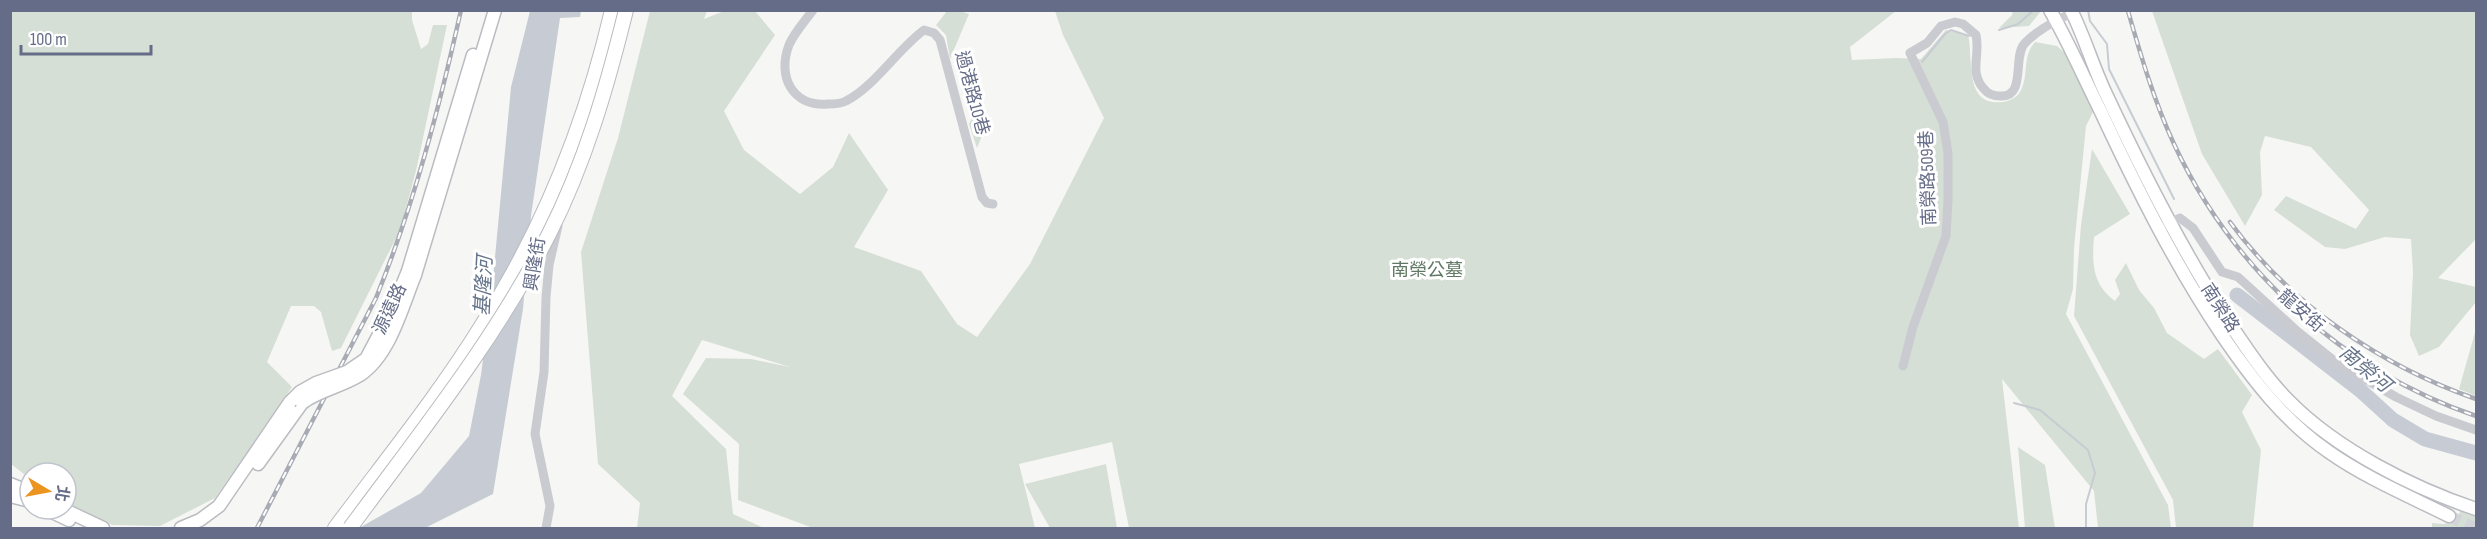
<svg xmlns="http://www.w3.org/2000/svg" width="2487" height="539" viewBox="0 0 2487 539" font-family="'Sofia Sans Condensed','Noto Sans TC',sans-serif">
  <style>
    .green { fill: #d6dfd5 }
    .water { fill: #c7ccd4 }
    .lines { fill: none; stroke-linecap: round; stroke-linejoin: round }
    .stream { stroke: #c7ccd4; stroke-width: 2 }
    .river { stroke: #c7ccd4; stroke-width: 15 }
    .major-tunnel { stroke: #d2d4d9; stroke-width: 12; stroke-dasharray: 12 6; stroke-linecap: butt }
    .major-casing { stroke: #babcc2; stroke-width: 15 }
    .highway-casing { stroke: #b9bbc0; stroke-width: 16 }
    .minor { stroke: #cacbd0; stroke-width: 9 }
    .major { stroke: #fff; stroke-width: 12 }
    .highway { stroke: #fff; stroke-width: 14 }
    .rail-casing { stroke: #a9abb4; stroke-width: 4.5 }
    .rail { stroke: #fff; stroke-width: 2; stroke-dasharray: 7; stroke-linecap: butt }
    .major-bridge-casing { stroke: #babcc2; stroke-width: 15; stroke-linecap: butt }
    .highway-bridge-casing { stroke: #b9bbc0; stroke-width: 16; stroke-linecap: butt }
    .major-bridge { stroke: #fff; stroke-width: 12 }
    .highway-bridge { stroke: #fff; stroke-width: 14 }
    .labels { text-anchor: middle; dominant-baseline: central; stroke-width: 6; stroke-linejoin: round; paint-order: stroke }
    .street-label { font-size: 18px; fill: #656c87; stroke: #fff }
    .park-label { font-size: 18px; fill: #607864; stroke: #fff }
    .water-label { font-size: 20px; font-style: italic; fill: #66748a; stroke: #fff }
  </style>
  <rect width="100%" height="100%" fill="#f6f7f4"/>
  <g class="green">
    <polygon points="2042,10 2029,26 1999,28 2012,15 2013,11"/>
    <polygon points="10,11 412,11 412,20 421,49 428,44 433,25 447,25 416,171 400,230 341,348 332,351 321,312 314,306 291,306 267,362 292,387 215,498 160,526 112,525 66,502 66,473 30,473 30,479 11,464"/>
    <path d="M650,11H707L704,19L724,11H755L775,35L724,111L744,150L800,194L833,167L849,133L888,190L854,247L921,271L957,324L977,337L1030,264L1104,118L1063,35L1055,11H1896L1850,47L1852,60L1896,58L1921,59L1946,30L1968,35C1974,59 1963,107 2003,102C2010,101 2018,97 2021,90C2029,74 2022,56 2035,42L2057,46L2068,56L2095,108L2086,126L2074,248L2073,289L2066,314L2168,505L2171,528H2098L2094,491L2002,379L2019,528H1129L1112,442L1019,464L1035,528H813L738,500L739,444L683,394L706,358L751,359L790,367L702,340L672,396L726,449L733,514L764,528H637L640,503L598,464L581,252L618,138Z"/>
    <polygon points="947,11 960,11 969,14 950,59 946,35 936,25"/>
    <polygon points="2152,11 2476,11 2476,239 2438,278 2476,287 2476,302 2439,347 2419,356 2410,335 2413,272 2411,239 2385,237 2345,249 2325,247 2274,210 2286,196 2356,229 2369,210 2311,147 2265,136 2260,152 2262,195 2245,226 2202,154"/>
    <polygon points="973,116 987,124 977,148 969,124"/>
    <path d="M2092,149L2130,214L2094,237C2092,263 2092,284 2115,301L2120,294L2115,280L2126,263L2139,290L2154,308L2167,333L2204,359L2218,349L2252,395L2242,412L2261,450L2253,528H2176L2173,500L2074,316L2081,225Z"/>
    <polygon points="2476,329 2476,396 2459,389"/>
    <polygon points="2018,447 2045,465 2055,528 2025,528"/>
    <polygon points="1106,464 1117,528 1050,528 1025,484"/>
    <polygon points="2460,511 2476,516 2476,528 2432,528 2432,523 2444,524 2458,519"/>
  </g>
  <polygon class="water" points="530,11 581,11 580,17 560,18 531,216 523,309 493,494 425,528 359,528 421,493 469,436 481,375 492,289 511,87"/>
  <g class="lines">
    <g class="stream">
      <polyline points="2088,10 2090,21 2107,44 2109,69 2174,199"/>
      <polyline points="1999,30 2018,24 2034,10"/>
      <polyline points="1922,62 1945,34 1951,30 1969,36"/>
      <polyline points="2014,403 2040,410 2088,450 2095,473 2086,504 2086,528"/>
    </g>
    <polyline class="river" points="2237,295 2360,390 2393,420 2425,439 2476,453"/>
    <polyline class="major-tunnel" points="2449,516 2474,528"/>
    <g class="major-casing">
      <g id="major">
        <path d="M2050,10C2069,43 2084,78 2101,112C2137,189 2175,265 2222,335C2252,379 2285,422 2329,452C2366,478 2409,496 2449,516"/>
        <path d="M2071,10C2085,38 2093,67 2106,94C2142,171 2180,247 2226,318C2245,346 2265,377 2289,401C2336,449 2413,488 2476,509"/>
        <polyline points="408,271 473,55"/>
        <polyline points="415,275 495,10"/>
        <polyline points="258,464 302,403"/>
        <polyline points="10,484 30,492"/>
        <polyline points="10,496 30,501"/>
        <polyline points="46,509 69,520"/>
        <polyline points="63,509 103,528"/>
        <polyline points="181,528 200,520 219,506 290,402"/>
      </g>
    </g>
    <g class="highway-casing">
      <path id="highway" d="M335,528C385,461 438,396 482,325C544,228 586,122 612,10"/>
    </g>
    <g class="minor">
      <path d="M813,10C805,21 794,33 789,45C777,76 792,107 828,104C833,104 841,104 846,101C874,87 897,50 924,30L934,33L940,40L982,197L987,203L993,204"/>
      <polyline points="583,137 592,104"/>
      <polyline points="2158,229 2180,218 2193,228 2222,272 2238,277 2297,331 2337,363 2396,397 2436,416 2476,430"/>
      <path d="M1903,366L1913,327L1946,236L1948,200V153L1943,122L1910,53L1927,43L1941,26L1955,22L1963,24L1976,35C1979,47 1975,60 1976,72C1977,78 1980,85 1984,89C1988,94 1994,96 2000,96C2027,98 2012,55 2025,43C2038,30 2056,20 2072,13"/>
      <polyline points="546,528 550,506 535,434 544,372 546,297 549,265 558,226"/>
    </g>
    <use href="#major" class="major"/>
    <use href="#highway" class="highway"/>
    <g class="rail-casing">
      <g id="rail">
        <path d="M2128,11C2141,56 2154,101 2174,144C2233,271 2344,371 2476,416"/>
        <path d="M2230,222C2290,304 2381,366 2476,399"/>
        <path d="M257,528L376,298C414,204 439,109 461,10"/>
      </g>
    </g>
    <use href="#rail" class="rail"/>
    <g class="major-bridge-casing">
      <g id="major-bridge">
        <polyline points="290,402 300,392 316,383 347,372 366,359 391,312 408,271"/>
        <path d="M302,403C319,390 341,387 360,375C390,355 402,307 415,275"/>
      </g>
    </g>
    <g class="highway-bridge-casing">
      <path id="highway-bridge" d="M350,528C420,433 495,340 549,234C585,163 607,87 626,10"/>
    </g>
    <use href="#major-bridge" class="major-bridge"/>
    <use href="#highway-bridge" class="highway-bridge"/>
  </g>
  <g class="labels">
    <g class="street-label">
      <text transform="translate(972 93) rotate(75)">過港路10巷</text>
      <text transform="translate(1928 178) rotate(-92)">南榮路509巷</text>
      <text transform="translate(535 264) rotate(-81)">興隆街</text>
      <text transform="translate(2220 308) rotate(57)">南榮路</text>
      <text transform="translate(390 309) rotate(-65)">源遠路</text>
      <text transform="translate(2301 311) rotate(41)">龍安街</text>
    </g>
    <g class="park-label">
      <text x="1427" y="270">南榮公墓</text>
    </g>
    <g class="water-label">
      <text transform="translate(484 286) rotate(-87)">基隆河</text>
      <text transform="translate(2365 369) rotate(40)">南榮河</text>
    </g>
  </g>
  <rect width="2487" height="539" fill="none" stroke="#656c87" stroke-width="24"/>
  <g transform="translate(48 491) rotate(100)"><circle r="28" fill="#ffffff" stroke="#c1c4cf" stroke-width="1.5"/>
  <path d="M0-4.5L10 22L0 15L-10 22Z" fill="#eb9420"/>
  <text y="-9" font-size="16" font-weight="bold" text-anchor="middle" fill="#656c87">北</text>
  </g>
  <path d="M21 45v9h130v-9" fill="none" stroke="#656c87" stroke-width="3"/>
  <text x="30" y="45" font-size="18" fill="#656c87" stroke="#ffffff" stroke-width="4.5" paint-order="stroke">100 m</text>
</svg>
